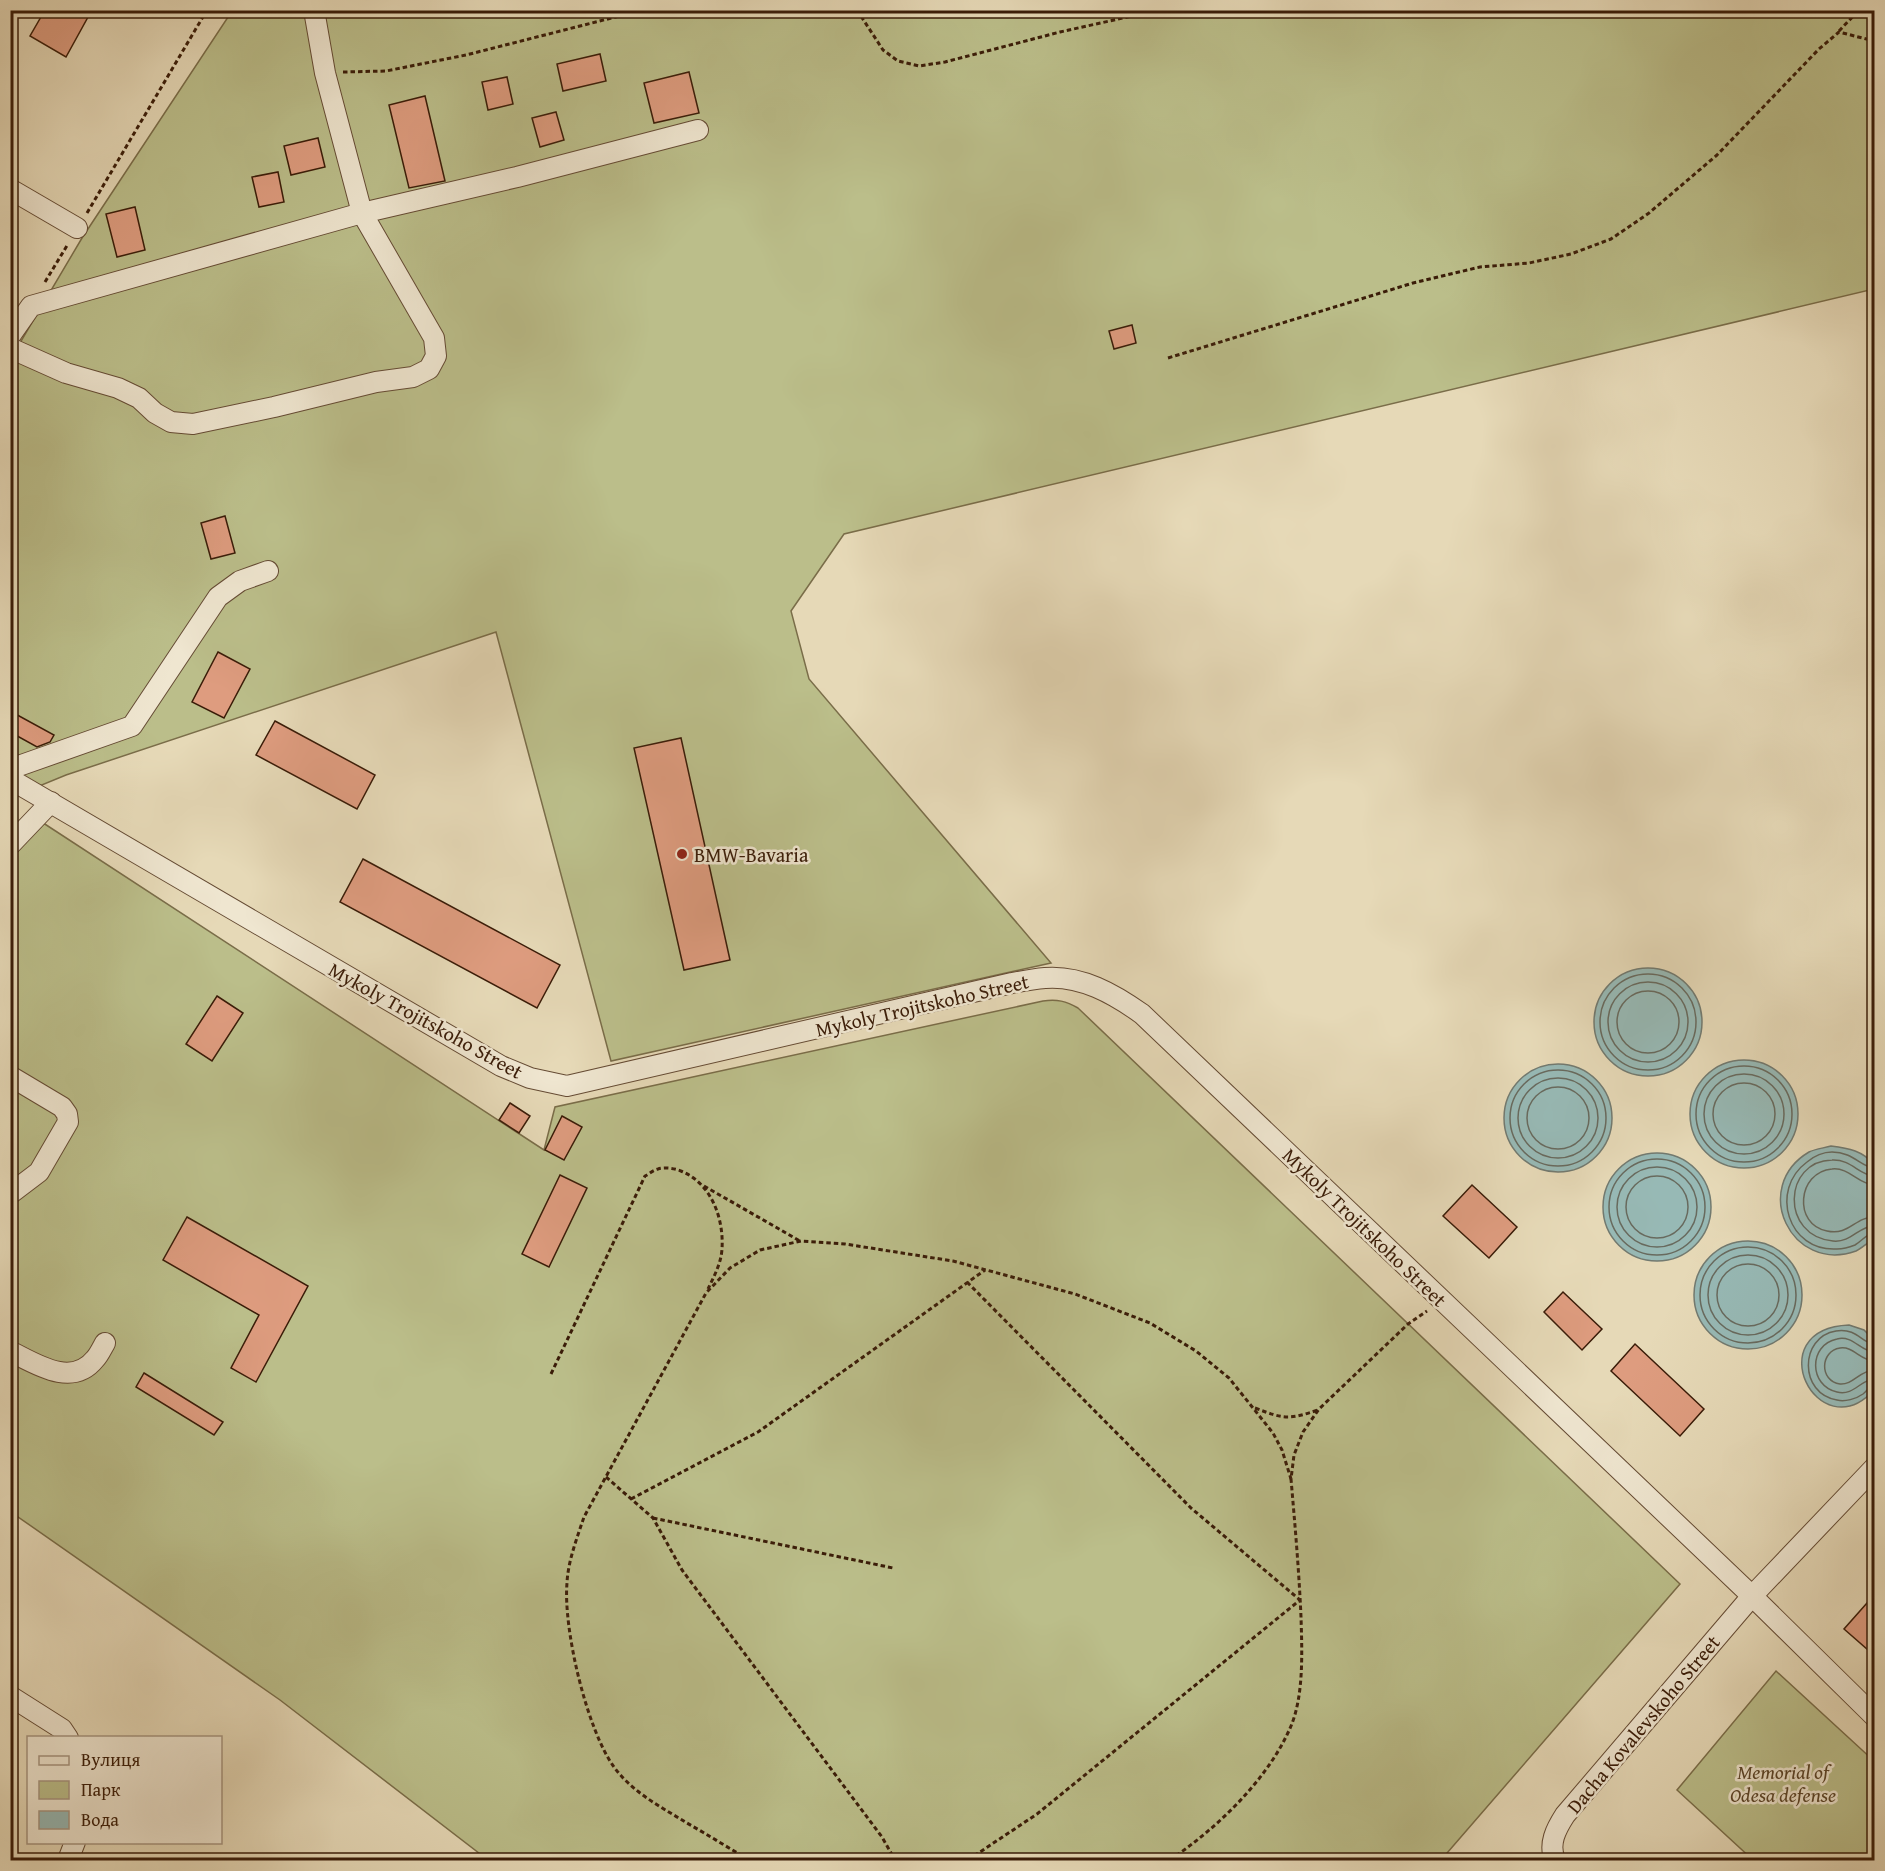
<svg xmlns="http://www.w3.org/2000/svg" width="1885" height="1871" viewBox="0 0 1885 1871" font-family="'Gentium Book Plus',serif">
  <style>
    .green { fill: #bbbe8a; stroke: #7a6d49; stroke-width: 1.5 }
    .water { fill: #97b9b5; stroke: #727a70; stroke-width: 1.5 }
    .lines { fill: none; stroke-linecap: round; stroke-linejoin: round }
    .shore { stroke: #686a5e; stroke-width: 1.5 }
    .building { fill: #de9c7f; stroke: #3a1c08; stroke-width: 1.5 }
    .minor-casing { stroke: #654b34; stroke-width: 22 }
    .path { stroke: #3a1c08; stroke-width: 3; stroke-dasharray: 4.5 3; stroke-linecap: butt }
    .minor { stroke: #efe6d0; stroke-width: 20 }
    .poi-dot { fill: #8f2418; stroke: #efe6d0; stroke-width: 2 }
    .labels { text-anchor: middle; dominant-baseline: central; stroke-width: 5; stroke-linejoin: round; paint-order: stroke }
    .poi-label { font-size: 20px; fill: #3a1c08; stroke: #efe6d0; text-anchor: start }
    .street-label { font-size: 20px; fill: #3a1c08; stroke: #efe6d0 }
    .park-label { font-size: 20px; font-style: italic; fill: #5a4428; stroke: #efe6d0 }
  </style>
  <rect width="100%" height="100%" fill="#e6d9b7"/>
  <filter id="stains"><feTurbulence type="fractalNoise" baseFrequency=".00333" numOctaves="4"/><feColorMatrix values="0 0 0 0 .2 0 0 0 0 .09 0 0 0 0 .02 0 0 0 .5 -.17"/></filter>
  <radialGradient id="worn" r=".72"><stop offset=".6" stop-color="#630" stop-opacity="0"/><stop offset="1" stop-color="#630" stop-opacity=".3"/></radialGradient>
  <g class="green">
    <polygon points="232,11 1874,11 1874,289 844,534 791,611 809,679 1051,963 611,1061 496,632 66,775 37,787 11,773 11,358 82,238"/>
    <path d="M31,815L544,1150L555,1107L1043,1001C1057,999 1066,1001 1078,1008L1680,1584L1441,1860H488L280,1700L11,1512L10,843Z"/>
    <polygon points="1776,1671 1874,1761 1874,1860 1753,1860 1677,1790"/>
  </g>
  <g class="water">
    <circle cx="1648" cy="1022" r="54"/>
    <circle cx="1744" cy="1114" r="54"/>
    <circle cx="1558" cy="1118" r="54"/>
    <path d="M1831,1146C1848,1148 1864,1151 1874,1165V1238C1869,1242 1862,1248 1856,1251C1791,1274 1750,1187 1809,1152C1815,1149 1824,1148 1831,1146Z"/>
    <circle cx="1657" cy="1207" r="54"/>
    <circle cx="1748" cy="1295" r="54"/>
    <path d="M1849,1325L1864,1330L1874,1340V1390C1818,1451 1757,1329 1849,1325Z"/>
  </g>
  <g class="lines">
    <g class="shore">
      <circle cx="1648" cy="1022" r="48"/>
      <circle cx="1648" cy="1022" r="40"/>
      <circle cx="1648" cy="1022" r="31"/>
      <circle cx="1744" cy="1114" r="48"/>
      <circle cx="1558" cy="1118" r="48"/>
      <circle cx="1744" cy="1114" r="40"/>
      <circle cx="1558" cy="1118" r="40"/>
      <circle cx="1744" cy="1114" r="31"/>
      <circle cx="1558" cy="1118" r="31"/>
      <circle cx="1657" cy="1207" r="48"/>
      <circle cx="1657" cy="1207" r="40"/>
      <path d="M1874,1168C1861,1167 1853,1152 1832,1152C1824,1152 1814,1156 1807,1162C1769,1190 1788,1252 1837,1249C1842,1249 1850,1247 1855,1245C1862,1241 1866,1234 1874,1233"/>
      <circle cx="1657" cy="1207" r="31"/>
      <path d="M1874,1176C1859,1175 1851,1159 1832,1160C1783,1161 1780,1236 1833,1241C1851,1243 1859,1226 1874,1226"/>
      <path d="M1874,1185C1858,1184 1849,1167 1832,1169C1797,1172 1793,1225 1827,1231C1849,1236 1855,1217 1874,1217"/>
      <circle cx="1748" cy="1295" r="48"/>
      <circle cx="1748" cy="1295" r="40"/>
      <circle cx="1748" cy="1295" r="31"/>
      <path d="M1874,1344C1861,1343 1858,1328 1836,1331C1799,1337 1799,1394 1837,1400C1845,1402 1856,1399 1863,1394C1868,1390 1868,1387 1874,1387"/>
      <path d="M1874,1352C1860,1351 1853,1335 1837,1339C1808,1345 1809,1386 1837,1392C1854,1396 1860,1380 1874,1379"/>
      <path d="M1874,1361C1860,1360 1853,1346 1840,1348C1820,1351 1819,1381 1840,1384C1853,1385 1859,1371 1874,1370"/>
    </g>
  </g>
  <g class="building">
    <polygon points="45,10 76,10 88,17 66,57 30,36"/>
    <polygon points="600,54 606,81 563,91 557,64"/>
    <polygon points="689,72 699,113 654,123 644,83"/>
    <polygon points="507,77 513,104 488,110 482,82"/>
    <polygon points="425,96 445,181 409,188 389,105"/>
    <polygon points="556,112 564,140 540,147 532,118"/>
    <polygon points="318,138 325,167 291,175 284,146"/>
    <polygon points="278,172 284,202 259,207 252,177"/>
    <polygon points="135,207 145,250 117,257 106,214"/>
    <polygon points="1132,325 1136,343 1114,349 1109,331"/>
    <polygon points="225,516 235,553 211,559 201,523"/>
    <polygon points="218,652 250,669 224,718 192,702"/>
    <polygon points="10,711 54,735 50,742 37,747 10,732"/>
    <polygon points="275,721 375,775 357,809 256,755"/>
    <polygon points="681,738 730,960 684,970 634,748"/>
    <polygon points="363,859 560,965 537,1008 340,902"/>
    <polygon points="217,996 243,1013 212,1061 186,1044"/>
    <polygon points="510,1103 530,1116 519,1133 499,1120"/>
    <polygon points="562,1116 582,1127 564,1160 545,1150"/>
    <polygon points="560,1175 587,1188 549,1267 522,1254"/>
    <polygon points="1472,1185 1517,1227 1489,1258 1443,1216"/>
    <polygon points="187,1217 308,1286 256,1382 231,1368 259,1315 163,1260"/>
    <polygon points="1563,1292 1602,1329 1582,1350 1544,1312"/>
    <polygon points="1635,1344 1704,1409 1680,1436 1611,1371"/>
    <polygon points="144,1373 223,1422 214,1435 136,1387"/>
    <polygon points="1875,1594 1875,1656 1844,1629"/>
  </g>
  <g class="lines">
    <g class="minor-casing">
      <g id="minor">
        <polyline points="10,189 77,228"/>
        <polyline points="10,336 31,306 362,213 517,177 698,130"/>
        <polyline points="10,348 66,373 118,388 139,398 155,413 171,422 193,424 274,407 376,382 413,377 429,369 436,356 434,338 362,213 325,73 314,10"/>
        <polyline points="10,769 132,726 218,597 240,581 268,571"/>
        <path d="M10,779L501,1066L530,1078L567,1086L1012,983C1023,981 1034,979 1045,978C1081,975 1114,994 1142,1014L1752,1596L1874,1716"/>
        <polyline points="10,845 51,802"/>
        <polyline points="10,1076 62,1107 67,1114 68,1122 39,1172 10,1194"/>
        <path d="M10,1351C36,1364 72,1388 95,1359C99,1355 102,1348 105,1343"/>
        <polyline points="10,1696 62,1729 68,1738"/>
        <polyline points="68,1860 75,1842"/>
        <path d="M1555,1860C1548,1844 1556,1829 1565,1815L1752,1596L1874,1468"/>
      </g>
    </g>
    <g class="path">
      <polyline points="857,10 883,50 898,61 919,66 945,62 1060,32 1159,10"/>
      <polyline points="1839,31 1859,10"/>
      <polyline points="343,72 386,71 466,55 643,10"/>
      <polyline points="87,213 207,10"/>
      <polyline points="45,282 68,244"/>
      <polyline points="1168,358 1413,283 1480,267 1529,263 1571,254 1611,239 1649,213 1717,155 1819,49 1839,32 1874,41"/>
      <polyline points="704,1186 800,1241"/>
      <polyline points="967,1282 1191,1508 1300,1600"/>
      <path d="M551,1374L645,1176C649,1174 653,1170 658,1169C664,1167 674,1168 681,1171C711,1183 724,1218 722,1249C721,1264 714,1276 708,1289"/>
      <path d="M1255,1408C1284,1419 1288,1420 1318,1410"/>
      <polyline points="606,1477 653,1518 682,1570 882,1837 895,1860"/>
      <polyline points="631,1499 758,1432 985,1270"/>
      <polyline points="653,1518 893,1568"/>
      <path d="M749,1860C729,1848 708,1835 687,1823C661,1807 632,1792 614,1767C587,1730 563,1629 567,1583C568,1561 577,1538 584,1517L706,1293L730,1268L760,1250L801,1241L845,1244L953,1261L1075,1294L1150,1323L1196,1351L1229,1378L1273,1433L1282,1450L1291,1479"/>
      <polyline points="968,1860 1037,1814 1300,1600"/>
      <path d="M1170,1860C1217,1828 1268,1780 1291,1726C1304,1695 1302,1650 1301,1617C1299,1571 1295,1525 1291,1479L1294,1455L1303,1432L1319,1409L1408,1324L1427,1311"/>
    </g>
    <use href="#minor" class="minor"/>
  </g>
  <circle class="poi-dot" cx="682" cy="854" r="6"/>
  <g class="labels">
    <g class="poi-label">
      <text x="694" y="854">BMW-Bavaria</text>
    </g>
    <g class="street-label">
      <text transform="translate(922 1005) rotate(-13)">Mykoly Trojitskoho Street</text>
      <text transform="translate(426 1020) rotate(29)">Mykoly Trojitskoho Street</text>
      <text transform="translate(1365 1227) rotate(44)">Mykoly Trojitskoho Street</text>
      <text transform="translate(1643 1724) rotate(-50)">Dacha Kovalevskoho Street</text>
    </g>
    <g class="park-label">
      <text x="1783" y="1771">Memorial of<tspan x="1783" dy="23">Odesa defense</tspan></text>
    </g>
  </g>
  <rect width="1885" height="1871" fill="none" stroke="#e6d9b7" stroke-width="36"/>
  <rect x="12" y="12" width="1861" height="1847" fill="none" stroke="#3a1c08" stroke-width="3"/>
  <rect x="18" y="18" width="1849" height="1835" fill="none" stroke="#3a1c08" stroke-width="1.5"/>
  <rect x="27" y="1736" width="195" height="108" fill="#efe6d0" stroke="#a79580" stroke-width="1.5"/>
  <rect x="39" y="1756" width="30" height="9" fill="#efe6d0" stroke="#a79580" stroke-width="1.5"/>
  <text x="81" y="1766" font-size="18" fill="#3a1c08">Вулиця</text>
  <rect x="39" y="1781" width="30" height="18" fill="#bbbe8a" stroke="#a79580" stroke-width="1.5"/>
  <text x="81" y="1796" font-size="18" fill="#3a1c08">Парк</text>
  <rect x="39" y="1811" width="30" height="18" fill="#97b9b5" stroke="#a79580" stroke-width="1.5"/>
  <text x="81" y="1826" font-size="18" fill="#3a1c08">Вода</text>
  <rect width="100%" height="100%" filter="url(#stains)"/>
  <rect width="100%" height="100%" fill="url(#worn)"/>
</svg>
